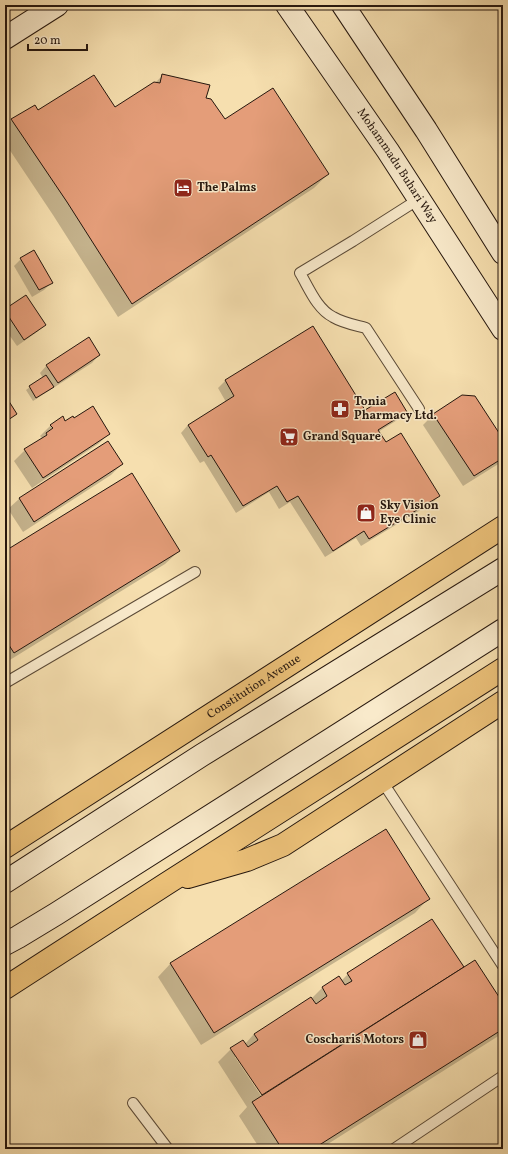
<svg xmlns="http://www.w3.org/2000/svg" width="508" height="1154" viewBox="0 0 508 1154" font-family="Vollkorn,serif">
  <style>
    .shadow { fill: #0003; fill-rule: evenodd }
    .building { fill: #e49d79; stroke: #26170e }
    .lines { fill: none; stroke-linecap: round; stroke-linejoin: round }
    .lane-casing { stroke: #5a4936; stroke-width: 12 }
    .secondary-casing { stroke: #26170e; stroke-width: 24 }
    .primary-casing { stroke: #26170e; stroke-width: 24 }
    .lane { stroke: #f9eacb; stroke-width: 10 }
    .secondary { stroke: #f9eacb; stroke-width: 22 }
    .primary { stroke: #ebc078; stroke-width: 22 }
    .labels { text-anchor: middle; dominant-baseline: central; stroke-width: 3; stroke-linejoin: round; paint-order: stroke }
    .street-label { font-size: 12px; fill: #26170e; stroke: #f9eacb }
    .poi-label { font-size: 12px; font-weight: bold; fill: #26170e; stroke: #f9eacb; text-anchor: start }
  </style>
  <rect width="100%" height="100%" fill="#f6dfaf"/>
  <filter id="stains"><feTurbulence type="fractalNoise" baseFrequency=".005" numOctaves="4"/><feColorMatrix values="0 0 0 0 .2 0 0 0 0 .09 0 0 0 0 .02 0 0 0 .5 -.17"/></filter>
  <radialGradient id="worn" r=".72"><stop offset=".6" stop-color="#630" stop-opacity="0"/><stop offset="1" stop-color="#630" stop-opacity=".3"/></radialGradient>
  <g class="shadow">
    <polygon points="163,75 205,99 224,120 328,174 314,188 118,317 53,215 5,143 5,127 12,120 38,112 115,108 155,83"/>
    <polygon points="21,259 52,282 44,290 32,297 14,266"/>
    <polygon points="5,310 45,325 37,332 17,346 5,329"/>
    <polygon points="312,328 365,411 406,412 399,419 378,432 386,443 439,496 432,503 361,546 356,538 325,557 290,502 279,509 269,492 236,513 204,461 200,463 181,433 188,425 226,402 218,388 225,381"/>
    <polygon points="99,355 92,363 33,401 26,390 30,387 43,378 40,373 47,365"/>
    <polygon points="434,414 503,441 503,459 500,463 463,486 423,425"/>
    <polygon points="65,422 109,434 98,444 32,488 14,461 25,450 42,438 40,436 51,425"/>
    <polygon points="108,442 122,464 111,475 23,532 8,509 19,499"/>
    <polygon points="179,551 165,564 5,663 5,552"/>
    <polygon points="503,896 503,908 498,901"/>
    <polygon points="428,899 415,913 201,1045 158,977 171,963"/>
    <path d="M431,920L463,969L503,1005V1032L500,1035L320,1149H260L239,1116L247,1107L218,1062L231,1049L245,1044L254,1034L311,999L322,988L339,977L341,981L348,974ZM235,1057H238L265,1099L264,1100Z"/>
  </g>
  <g class="building">
    <polygon points="162,74 210,85 206,98 211,99 225,119 273,88 329,174 132,304 67,202 11,119 35,105 38,110 94,75 115,107 154,82 160,83"/>
    <polygon points="34,250 53,283 39,290 20,258"/>
    <polygon points="26,295 46,325 24,340 5,311 5,309"/>
    <polygon points="313,326 365,410 395,392 407,412 378,430 386,442 401,433 440,496 369,539 364,531 333,551 298,496 287,502 277,486 243,506 211,455 208,457 188,425 234,396 225,380"/>
    <polygon points="89,337 100,355 58,383 46,365"/>
    <polygon points="46,375 54,387 36,398 29,386"/>
    <polygon points="5,395 17,414 5,422"/>
    <polygon points="462,395 475,396 503,439 503,458 474,476 433,414"/>
    <polygon points="93,406 110,434 43,478 24,449 47,435 46,433 53,428 50,425 63,416 65,421 73,416 74,418"/>
    <polygon points="108,441 123,464 34,522 19,498"/>
    <polygon points="132,473 180,551 14,653 5,639 5,551"/>
    <polygon points="386,829 430,899 214,1033 170,963"/>
    <polygon points="432,919 464,967 262,1095 230,1048 243,1040 248,1047 258,1040 254,1034 311,997 316,1004 327,996 322,987 339,976 345,985 352,981 347,973"/>
    <polygon points="475,960 503,1003 503,1029 313,1149 282,1149 252,1102"/>
  </g>
  <g class="lines">
    <g class="lane-casing">
      <g id="lane">
        <path d="M419,199L353,241L300,273C309,288 317,309 333,317C343,323 355,325 366,328L419,409"/>
        <polyline points="5,683 195,572"/>
        <polyline points="382,781 503,966"/>
        <polyline points="133,1103 168,1149"/>
        <polyline points="394,1149 503,1076"/>
      </g>
    </g>
    <g class="secondary-casing">
      <g id="secondary">
        <path id="s1" d="M287,5L388,151L503,329"/>
        <polyline points="343,5 426,130 503,253"/>
        <polyline points="5,38 57,5"/>
        <polyline points="5,882 202,755 503,569"/>
        <polyline points="5,944 18,937 56,914 503,630"/>
      </g>
    </g>
    <g class="primary-casing">
      <g id="primary">
        <path id="s2" d="M5,847L503,527"/>
        <polyline points="188,877 247,860 283,845 503,702"/>
        <polyline points="5,988 166,884 503,669"/>
      </g>
    </g>
    <use href="#lane" class="lane"/>
    <use href="#secondary" class="secondary"/>
    <use href="#primary" class="primary"/>
  </g>
  <defs>
    <g id="hotel-square" transform="scale(1)"><rect x="-9" y="-9" width="18" height="18" rx="4" fill="#8f2418" stroke="#f9eacb"/><path d="M-6-4.5h1.5V1H6V5H4.5V3h-9V5H-6ZM-4 0a1.8 1.8 0 1 1 3.6 0ZM.5 0V-2.5h3Q6-2.5 6 0Z" fill="#fff"/></g>
    <g id="pharmacy-square" transform="scale(1)"><rect x="-9" y="-9" width="18" height="18" rx="4" fill="#8f2418" stroke="#f9eacb"/><path d="M-2-6h4v4h4v4h-4v4h-4v-4h-4v-4h4Z" fill="#fff"/></g>
    <g id="supermarket-square" transform="scale(1)"><rect x="-9" y="-9" width="18" height="18" rx="4" fill="#8f2418" stroke="#f9eacb"/><path d="M-6-5.5h2.5l.6 2H6L4.5 2H-2.5L-4.4-4H-6ZM-1.5 3.2a1.3 1.3 0 1 0 .1 0ZM3 3.2a1.3 1.3 0 1 0 .1 0Z" fill="#fff"/></g>
    <g id="shop-square" transform="scale(1)"><rect x="-9" y="-9" width="18" height="18" rx="4" fill="#8f2418" stroke="#f9eacb"/><path d="M-5-2.5h2.3a2.7 3.5 0 0 1 5.4 0H5L5.5 6h-11ZM-1.5-2.5h3a1.5 2.3 0 0 0-3 0Z" fill="#fff"/></g>
  </defs>
  <g fill-rule="evenodd">
    <use href="#hotel-square" x="183" y="188"/>
    <use href="#pharmacy-square" x="340" y="409"/>
    <use href="#supermarket-square" x="289" y="437"/>
    <use href="#shop-square" x="366" y="513"/>
    <use href="#shop-square" x="418" y="1040"/>
  </g>
  <g class="labels">
    <g class="street-label">
      <text stroke="none"><textPath href="#s1" startOffset="195">Mohammadu Buhari Way</textPath></text>
      <text stroke="none"><textPath href="#s2" startOffset="296">Constitution Avenue</textPath></text>
    </g>
    <g class="poi-label">
      <text x="197" y="188">The Palms</text>
      <text x="354" y="402">Tonia<tspan x="354" dy="14">Pharmacy Ltd.</tspan></text>
      <text x="303" y="437">Grand Square</text>
      <text x="380" y="506">Sky Vision<tspan x="380" dy="14">Eye Clinic</tspan></text>
      <text x="404" y="1040" text-anchor="end">Coscharis Motors</text>
    </g>
  </g>
  <rect width="508" height="1154" fill="none" stroke="#f6dfaf" stroke-width="20"/>
  <rect x="6" y="6" width="496" height="1142" fill="none" stroke="#26170e" stroke-width="2"/>
  <rect x="10" y="10" width="488" height="1134" fill="none" stroke="#26170e"/>
  <path d="M28 44v6h59v-6" fill="none" stroke="#26170e" stroke-width="2"/>
  <text x="34" y="44" font-size="12" fill="#26170e" stroke="#f9eacb" stroke-width="3" paint-order="stroke">20 m</text>
  <rect width="100%" height="100%" filter="url(#stains)"/>
  <rect width="100%" height="100%" fill="url(#worn)"/>
</svg>
